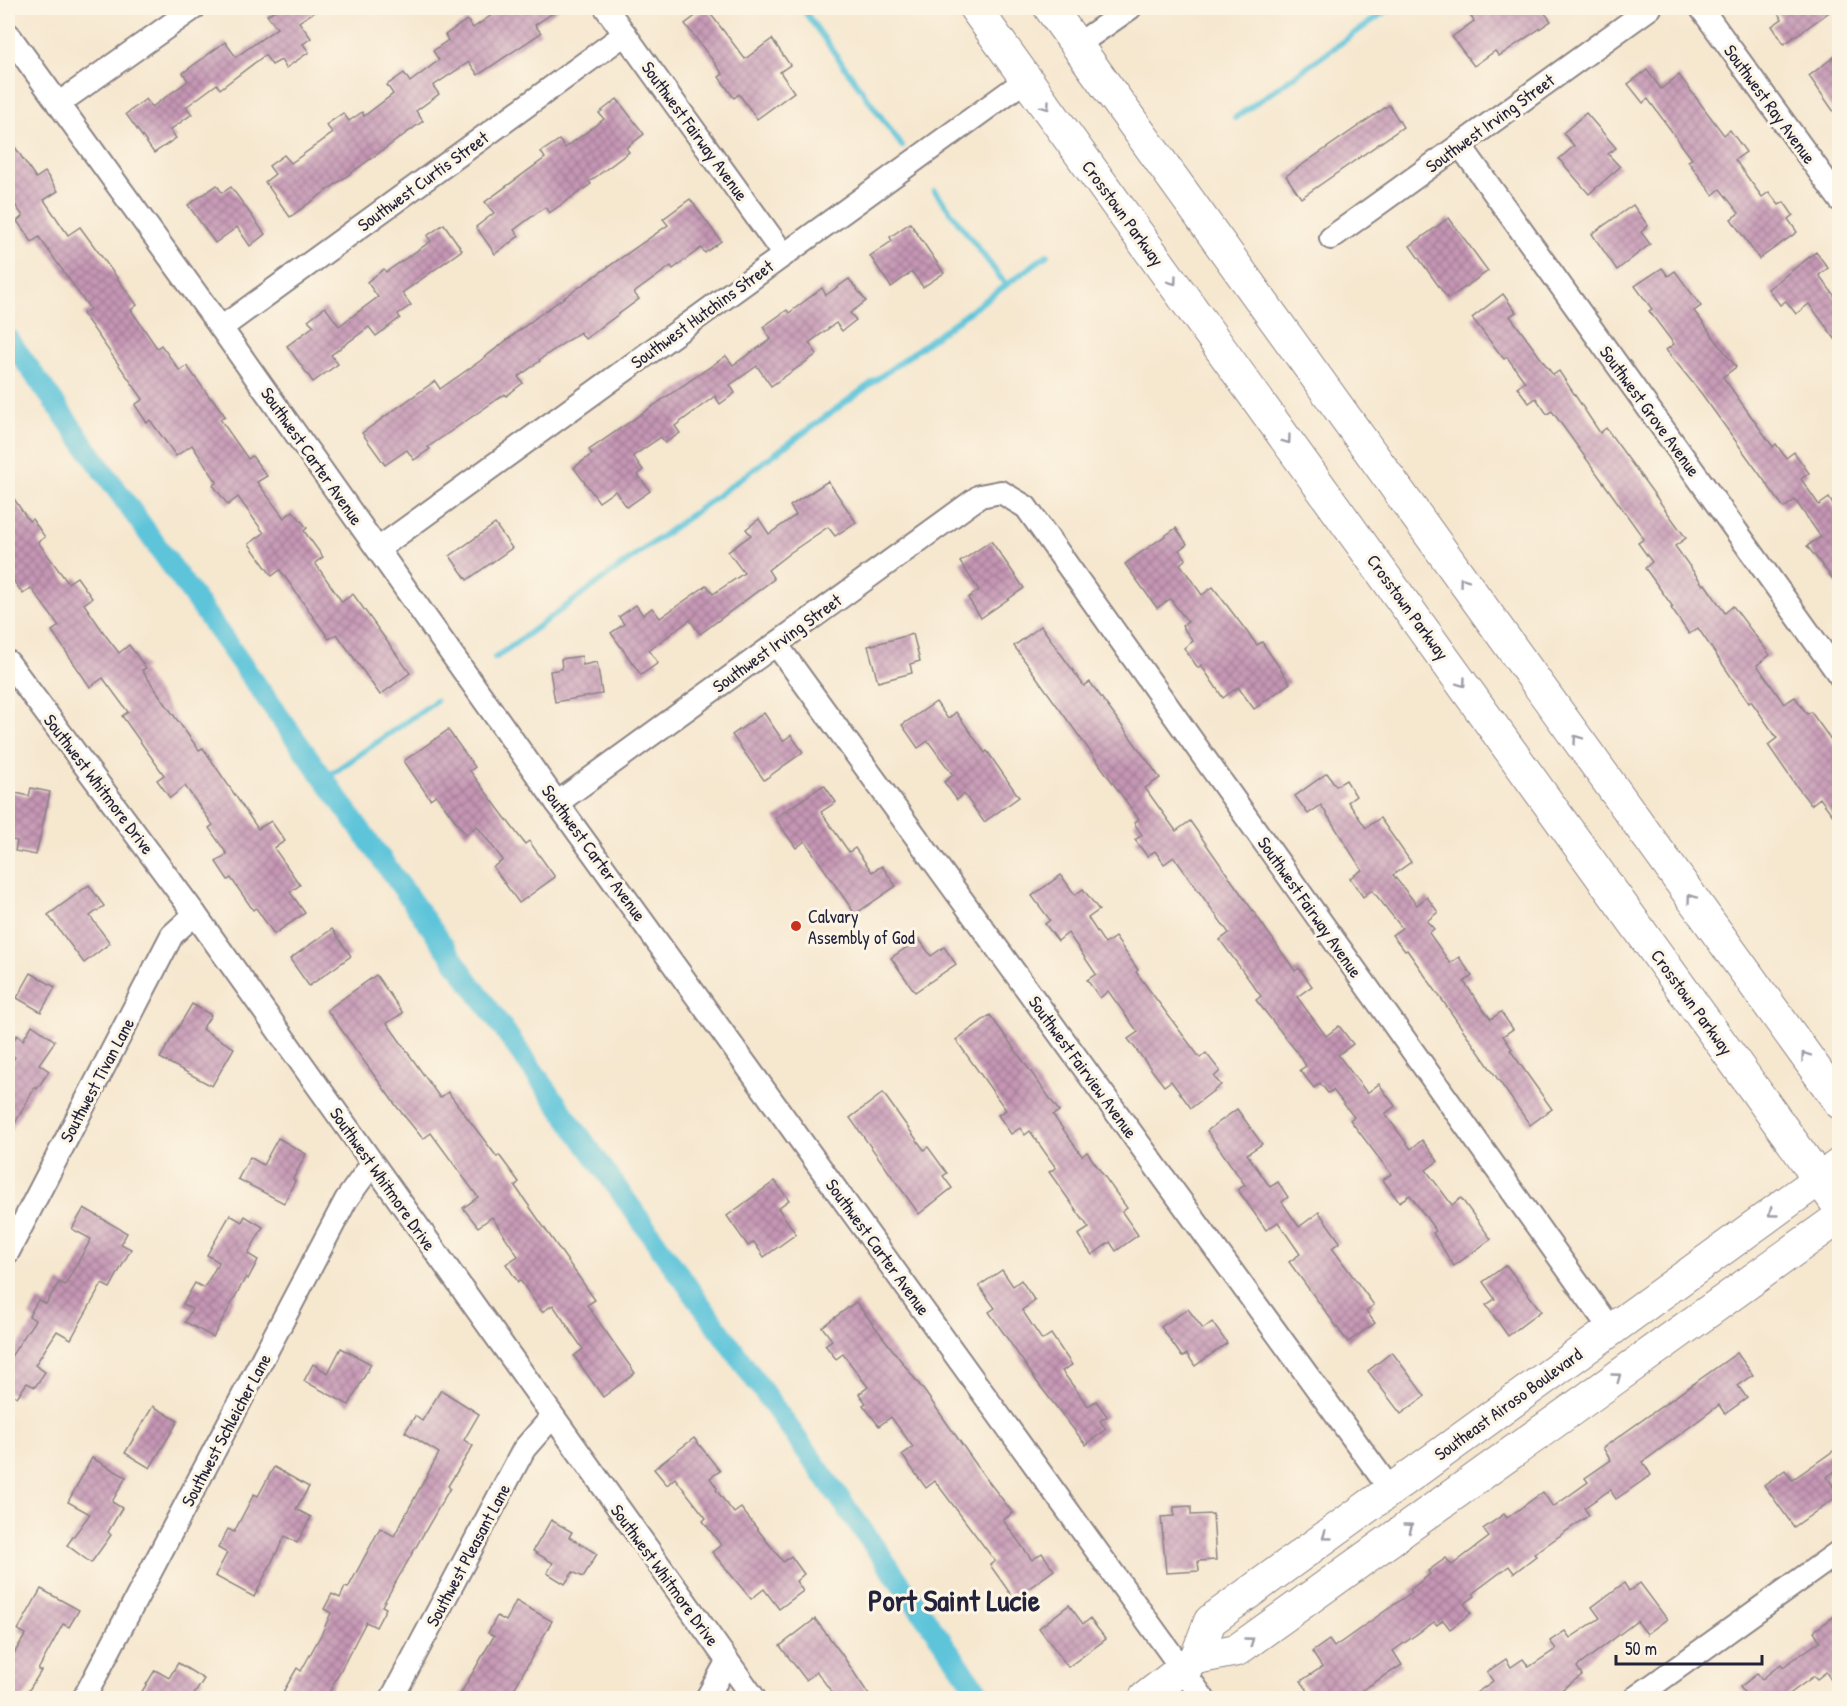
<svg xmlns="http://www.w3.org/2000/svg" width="1847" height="1706" viewBox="0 0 1847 1706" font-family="'Patrick Hand',sans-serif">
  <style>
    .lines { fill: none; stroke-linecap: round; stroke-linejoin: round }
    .stream { stroke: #5dc4da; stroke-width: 6 }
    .canal { stroke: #5dc4da; stroke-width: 21 }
    .building { fill: url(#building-cross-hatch) }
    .street-casing { stroke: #8c8485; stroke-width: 26 }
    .secondary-casing { stroke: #8c8485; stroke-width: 34 }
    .street { stroke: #fff; stroke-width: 22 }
    .secondary { stroke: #fff; stroke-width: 32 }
    .oneway { stroke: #9c9ca7 }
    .poi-dot { fill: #c8321e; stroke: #fcf5e5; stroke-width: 2 }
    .labels { text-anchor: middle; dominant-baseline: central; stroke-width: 6; stroke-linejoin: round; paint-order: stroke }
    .street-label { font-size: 18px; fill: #22223b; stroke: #fcf5e5 }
    .poi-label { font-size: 18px; fill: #22223b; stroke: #fcf5e5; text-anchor: start }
    .town-label { font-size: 30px; font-weight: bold; fill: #22223b; stroke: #fcf5e5 }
  </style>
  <defs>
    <pattern id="building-cross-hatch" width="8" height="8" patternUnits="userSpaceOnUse" patternTransform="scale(1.5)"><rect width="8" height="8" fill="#c697b5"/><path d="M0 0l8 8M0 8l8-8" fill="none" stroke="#a07b94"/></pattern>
  </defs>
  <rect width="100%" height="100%" fill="#fcf5e5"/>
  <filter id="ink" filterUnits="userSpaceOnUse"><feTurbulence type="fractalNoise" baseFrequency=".0167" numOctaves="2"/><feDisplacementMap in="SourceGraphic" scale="12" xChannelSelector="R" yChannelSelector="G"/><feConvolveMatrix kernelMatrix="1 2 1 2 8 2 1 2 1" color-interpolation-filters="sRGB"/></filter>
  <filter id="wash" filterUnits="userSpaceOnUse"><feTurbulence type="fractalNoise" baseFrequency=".008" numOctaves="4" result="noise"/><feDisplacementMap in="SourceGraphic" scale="24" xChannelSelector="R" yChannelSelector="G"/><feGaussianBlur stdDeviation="1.35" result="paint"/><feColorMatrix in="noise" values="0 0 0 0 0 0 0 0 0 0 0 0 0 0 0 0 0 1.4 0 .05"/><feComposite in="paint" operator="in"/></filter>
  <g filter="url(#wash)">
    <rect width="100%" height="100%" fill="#f6e7cf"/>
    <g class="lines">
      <g class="stream">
        <polyline points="802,8 902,146"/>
        <polyline points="1235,118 1390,8"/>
        <polyline points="935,191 1006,285"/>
        <polyline points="495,658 1047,255"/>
        <polyline points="324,779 436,701"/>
      </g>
      <polyline class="canal" points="8,338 983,1698"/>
    </g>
    <g id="blocks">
      <g class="building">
        <polygon points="278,8 320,8 299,22 311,38 303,44 309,52 286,68 281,60 272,65 265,55 220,89 217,84 186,107 192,114 170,130 176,138 154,153 126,114 146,99 152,107 188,81 183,73 225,42 236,57 277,28 267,15"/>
        <polygon points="502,8 560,8 535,25 541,33 478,75 469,62 433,86 439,94 416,111 423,121 290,217 265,182 275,174 269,166 284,155 291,163 333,133 326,125 343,113 349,121 362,112 364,116 393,94 387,85 404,73 410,82 439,60 433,51 448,40 445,35 467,20 473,28"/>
        <polygon points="706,8 745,59 772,39 790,65 780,72 794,92 757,119 739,94 734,98 719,77 723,74 685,24"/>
        <polygon points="1478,8 1541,8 1551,21 1499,56 1495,51 1474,66 1452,37 1474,21 1469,14"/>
        <polygon points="1774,8 1835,8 1784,44 1772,26 1782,19"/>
        <polygon points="1839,53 1839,119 1809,76"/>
        <polygon points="1647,70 1661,89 1679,75 1724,135 1730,130 1746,152 1735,160 1762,197 1769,192 1779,205 1784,202 1793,215 1788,219 1797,232 1759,259 1731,219 1739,213 1720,189 1713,195 1688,161 1692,159 1648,99 1643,103 1628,84"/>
        <polygon points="617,99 644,134 626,148 629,152 589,182 591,184 549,213 545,207 514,230 519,236 495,254 476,227 494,213 485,202 545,158 541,152 559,140 565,148 604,119 599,113"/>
        <polygon points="1389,105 1403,127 1301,198 1286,176"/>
        <polygon points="1586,113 1616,148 1608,154 1620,167 1589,194 1559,159 1574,146 1563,133"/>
        <polygon points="8,137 36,178 45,172 58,191 44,200 68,235 80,227 137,305 131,310 157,348 161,345 180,371 187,366 211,399 212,398 225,416 220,419 248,459 252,456 267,476 257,482 284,518 293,511 307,528 304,531 323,557 315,563 342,602 353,594 410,673 380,695 337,634 329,639 280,570 272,576 249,544 264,533 238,497 228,505 213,485 217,482 192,445 176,456 150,420 147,423 135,405 143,399 83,314 90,309 39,237 32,242 17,221 23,216 8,195"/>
        <polygon points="217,185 222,193 231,187 265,234 250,246 237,227 215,243 188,205"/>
        <polygon points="690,199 721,241 705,253 701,248 673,269 671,266 634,293 639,299 585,339 580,332 539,360 540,361 518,377 523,383 506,396 505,394 428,447 430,449 414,460 407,450 385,465 362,433 435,381 440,389 480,361 538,316 668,225 663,219"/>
        <polygon points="1633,205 1648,226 1641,232 1650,244 1617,270 1592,234"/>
        <polygon points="1449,218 1488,271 1448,299 1410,246"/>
        <polygon points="910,223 944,273 923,287 912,272 891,287 870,256 892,241 890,237"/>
        <polygon points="444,224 462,250 402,293 411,305 398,314 400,318 376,336 369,327 331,355 338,364 313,382 287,346 314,326 308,320 325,307 339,326 378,297 367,282 384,269 386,272 431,241 427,236"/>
        <polygon points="1816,252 1828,268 1819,275 1839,302 1839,344 1809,304 1796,314 1786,301 1780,305 1768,289"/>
        <polygon points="1662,268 1668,276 1675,271 1701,306 1694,311 1736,367 1723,377 1773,447 1776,444 1786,458 1794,452 1809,473 1801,479 1819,505 1829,498 1839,514 1839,587 1807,546 1821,537 1795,500 1784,508 1701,393 1666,350 1674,344 1649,311 1652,309 1635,286"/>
        <polygon points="849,279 866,301 850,313 856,320 842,331 836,323 809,343 817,354 771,386 757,366 730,385 735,393 720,404 715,396 675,426 680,433 665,443 661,437 633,456 643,470 638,475 650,491 627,507 615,491 599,502 574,468 592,454 589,450 726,356 733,365 771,339 763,327 787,310 789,313 822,288 826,295"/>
        <polygon points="1503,294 1516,312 1510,316 1553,375 1559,371 1600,433 1606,428 1686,538 1675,546 1703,585 1705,584 1725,613 1733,606 1770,655 1757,665 1784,704 1795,697 1807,714 1811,712 1839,751 1839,824 1820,798 1811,805 1795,784 1768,745 1777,738 1751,701 1749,703 1698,628 1689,634 1671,608 1673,607 1645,568 1652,562 1638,543 1644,539 1552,411 1547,414 1536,398 1529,403 1517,387 1525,382 1507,357 1504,359 1472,318"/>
        <polygon points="828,481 856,522 835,536 828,527 791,552 768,570 774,579 700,634 690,620 649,650 658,663 641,675 611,633 624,624 619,617 636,605 643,615 652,608 660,618 707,585 713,594 744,573 728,552 751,535 746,529 759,519 769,534 796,515 790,506"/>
        <polygon points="8,490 29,521 32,519 45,537 38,542 68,583 77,577 92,598 84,604 106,636 119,653 129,645 146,668 142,670 167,706 199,750 203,748 258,829 271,821 285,841 274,848 300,885 290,892 305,913 274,934 256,908 253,910 231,878 228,880 216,862 227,854 209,828 213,825 185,786 170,798 157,780 164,775 122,716 128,712 103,678 90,687 52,631 59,626 31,588 23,594 8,573"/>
        <polygon points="495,524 512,548 467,580 450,556"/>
        <polygon points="1176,528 1187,544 1179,550 1186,559 1180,564 1202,595 1213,587 1257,645 1262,642 1290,683 1254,709 1238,687 1223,698 1201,665 1198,668 1184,648 1193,641 1182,626 1188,622 1170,599 1157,608 1125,564"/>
        <polygon points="991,541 1024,588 981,618 968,598 979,590 960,562"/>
        <polygon points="1041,626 1084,686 1090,682 1160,778 1145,788 1176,831 1190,821 1295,971 1299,968 1312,986 1297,997 1326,1036 1339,1026 1353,1044 1338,1055 1367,1093 1379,1084 1395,1106 1385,1114 1411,1149 1422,1140 1438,1161 1426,1170 1452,1205 1461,1198 1491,1239 1454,1266 1433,1233 1436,1231 1410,1195 1399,1202 1383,1180 1391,1174 1350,1120 1354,1117 1333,1090 1328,1093 1320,1083 1314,1088 1300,1070 1306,1066 1300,1056 1256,1000 1261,996 1220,940 1229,933 1174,857 1164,864 1155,851 1147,856 1135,840 1142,835 1134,823 1139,819 1014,646"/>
        <polygon points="913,634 920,661 910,664 912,673 878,682 868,646"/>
        <polygon points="582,656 583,665 597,662 602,694 555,702 550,671 562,669 561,659"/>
        <polygon points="936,702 948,719 956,712 985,753 987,751 1019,797 984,822 964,794 957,800 944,782 953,775 928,741 918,748 902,725"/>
        <polygon points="764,713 783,741 791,735 803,752 764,780 732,735"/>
        <polygon points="448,730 475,767 470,771 525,844 529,841 555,877 519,903 493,867 503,860 477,826 466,835 436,795 430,799 404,761"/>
        <polygon points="1327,773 1336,786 1346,780 1356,796 1348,802 1366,828 1380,818 1411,862 1393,875 1417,905 1427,897 1438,912 1427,921 1434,929 1429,933 1450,963 1459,957 1472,976 1464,982 1483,1009 1491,1019 1501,1012 1513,1029 1503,1036 1512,1049 1510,1050 1552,1109 1530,1125 1407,950 1405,951 1392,935 1402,928 1372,890 1363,897 1350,878 1362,870 1321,805 1308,814 1295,796"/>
        <polygon points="824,785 836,802 821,812 849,852 855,848 872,872 882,866 896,886 855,914 805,841 796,848 775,818"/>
        <polygon points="31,788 50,792 36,855 15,851 17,841 8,839 8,791 29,796"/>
        <polygon points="1061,875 1075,895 1083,889 1099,910 1088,918 1105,944 1115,937 1138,970 1136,972 1200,1058 1206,1053 1220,1071 1214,1077 1221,1085 1191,1108 1171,1081 1164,1086 1128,1039 1138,1032 1108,991 1100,998 1087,980 1096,974 1068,933 1058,941 1045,924 1050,920 1032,896"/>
        <polygon points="89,885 104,906 90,916 110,943 84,963 48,915"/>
        <polygon points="332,929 351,956 309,986 290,959"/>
        <polygon points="919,939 931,956 944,947 956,964 915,992 891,958"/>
        <polygon points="31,973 55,987 41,1012 17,998"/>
        <polygon points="376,975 403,1013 387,1023 440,1098 448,1092 497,1157 499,1155 519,1182 515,1186 595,1300 587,1305 635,1373 603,1397 574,1356 583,1349 553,1305 542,1312 520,1280 518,1282 506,1264 518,1256 492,1217 478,1227 463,1208 478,1197 431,1133 423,1139 397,1107 327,1010"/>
        <polygon points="192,1004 211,1015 202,1029 234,1048 212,1086 160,1058"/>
        <polygon points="990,1015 1059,1111 1053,1115 1082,1156 1087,1152 1127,1208 1122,1212 1138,1235 1116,1251 1110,1242 1092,1255 1078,1235 1089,1228 1049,1172 1056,1168 1030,1131 1025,1135 1020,1128 1011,1134 998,1115 1006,1110 956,1040"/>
        <polygon points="32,1025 55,1041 39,1064 49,1071 37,1089 35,1087 8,1136 8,1069 15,1057 8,1052 8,1049 17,1035 23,1040"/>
        <polygon points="883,1093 924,1150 928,1147 947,1173 943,1176 952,1188 919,1214 850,1118"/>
        <polygon points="1237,1109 1262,1144 1247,1154 1270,1187 1278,1182 1288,1197 1282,1202 1299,1227 1319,1212 1340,1242 1332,1248 1374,1305 1366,1311 1375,1323 1348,1342 1289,1262 1300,1254 1278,1222 1266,1230 1238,1190 1245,1185 1207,1131"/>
        <polygon points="278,1138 306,1154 293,1179 295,1181 284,1203 238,1179 250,1157 263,1165"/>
        <polygon points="775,1181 789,1200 778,1208 796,1234 764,1257 754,1242 748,1246 727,1216"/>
        <polygon points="84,1208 127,1233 121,1244 131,1249 110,1288 102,1284 71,1339 57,1331 35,1365 45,1372 35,1387 27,1383 17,1397 8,1391 8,1361 35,1320 29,1316 38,1300 46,1304 59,1282 65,1285 91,1239 72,1229"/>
        <polygon points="230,1215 242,1222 245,1216 263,1227 248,1254 258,1260 248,1279 246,1277 213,1337 185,1322 192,1309 183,1304 195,1283 204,1288 219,1262 207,1255"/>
        <polygon points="1506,1265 1541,1311 1508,1336 1486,1305 1495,1299 1483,1282"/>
        <polygon points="1002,1270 1013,1286 1021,1280 1035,1301 1022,1310 1042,1340 1051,1334 1072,1365 1062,1371 1088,1406 1096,1401 1107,1416 1100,1421 1106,1429 1086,1445 1040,1386 989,1312 995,1308 979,1286"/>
        <polygon points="856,1302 925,1392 985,1477 1013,1513 1003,1520 1032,1560 1042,1553 1054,1570 1014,1599 990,1565 995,1561 935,1481 926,1488 902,1455 913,1447 891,1417 879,1426 863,1405 866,1403 859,1394 868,1387 843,1354 836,1359 825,1345 832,1340 822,1327"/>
        <polygon points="1188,1309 1203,1329 1212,1322 1227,1343 1195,1366 1187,1354 1182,1357 1161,1327"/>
        <polygon points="341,1348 371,1364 349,1405 304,1381 313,1364 328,1373"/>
        <polygon points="1392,1352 1425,1396 1401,1414 1368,1371"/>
        <polygon points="1737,1353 1753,1375 1738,1386 1747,1398 1725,1414 1719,1405 1643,1462 1651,1475 1616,1499 1610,1490 1584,1508 1589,1515 1534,1554 1536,1556 1514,1573 1509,1566 1473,1593 1475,1596 1464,1604 1471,1613 1450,1629 1443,1620 1437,1625 1434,1622 1393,1651 1402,1665 1350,1698 1313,1698 1301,1681 1322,1667 1312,1652 1329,1640 1334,1647 1412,1592 1410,1590 1430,1574 1428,1571 1446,1558 1452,1565 1489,1537 1483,1529 1504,1514 1507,1518 1543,1492 1553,1507 1588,1482 1585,1478 1611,1460 1603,1448"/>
        <polygon points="441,1390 479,1414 464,1440 473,1446 448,1486 450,1488 382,1606 386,1608 376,1627 366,1622 326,1698 295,1698 283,1692 297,1668 301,1671 322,1633 331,1613 324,1609 332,1594 340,1598 345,1587 348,1588 380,1528 394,1536 439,1453 405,1432 415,1416 422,1421"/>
        <polygon points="153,1406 178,1421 150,1468 125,1453"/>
        <polygon points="694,1438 720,1471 710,1478 717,1488 716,1490 734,1513 741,1508 783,1562 791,1556 804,1574 796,1581 803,1591 779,1609 764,1589 751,1599 712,1552 721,1545 703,1521 706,1518 675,1478 667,1485 654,1469"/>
        <polygon points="1839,1447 1839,1468 1827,1477 1839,1495 1794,1527 1764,1485 1785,1470 1792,1480"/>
        <polygon points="92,1458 126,1477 112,1502 122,1508 108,1532 111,1535 91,1563 67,1545 90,1514 68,1502"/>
        <polygon points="274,1467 309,1487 296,1509 311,1517 297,1543 285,1536 254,1597 215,1576 227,1553 218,1548 228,1529 234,1532 254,1494 258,1496"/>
        <polygon points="1191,1506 1191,1515 1213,1514 1216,1560 1198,1561 1199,1571 1166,1573 1161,1517 1174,1516 1174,1507"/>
        <polygon points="551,1520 572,1532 569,1537 597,1554 583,1577 573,1572 565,1584 547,1573 553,1563 533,1551"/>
        <polygon points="1624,1583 1629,1591 1640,1583 1667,1619 1647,1634 1637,1621 1577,1667 1582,1675 1550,1698 1469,1698 1493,1681 1487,1672 1506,1659 1511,1667 1523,1659 1529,1667 1556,1649 1550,1641 1565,1631 1570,1638 1600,1618 1592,1607"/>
        <polygon points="41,1589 79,1610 69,1627 63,1624 38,1670 41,1671 24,1698 8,1698 8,1663 26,1634 18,1630"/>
        <polygon points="516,1601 552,1621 509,1698 458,1698 494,1636 488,1633 497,1616 506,1621"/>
        <polygon points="1069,1605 1083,1624 1090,1619 1106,1639 1068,1667 1039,1628"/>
        <polygon points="1839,1613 1839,1692 1826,1672 1817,1679 1814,1676 1784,1698 1748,1698 1740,1687 1757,1674 1762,1679 1781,1664 1783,1667 1820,1641 1814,1631"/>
        <polygon points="815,1619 841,1653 871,1698 836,1698 817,1672 806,1680 780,1646"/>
        <polygon points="178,1663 204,1679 192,1698 138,1698 155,1670 169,1678"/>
      </g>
    </g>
  </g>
  <g filter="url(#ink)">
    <use href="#blocks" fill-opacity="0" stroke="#8c8485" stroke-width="1.5"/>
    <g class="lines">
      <g class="street-casing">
        <g id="street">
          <polyline points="606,8 784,255"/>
          <polyline points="1701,8 1840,200"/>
          <polyline points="8,34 221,328 557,803 1203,1698"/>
          <polyline points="1077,45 1130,8"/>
          <polyline points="58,104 194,8"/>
          <polyline points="1460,145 1840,676"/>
          <polyline points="1331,238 1650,8"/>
          <polyline points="221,328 625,34"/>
          <polyline points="378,549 1027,79"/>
          <polyline points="776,644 1390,1489"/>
          <polyline points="8,662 195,914 754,1698"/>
          <polyline points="557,803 980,496 1001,492 1026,507 1611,1330"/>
          <polyline points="8,1252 172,935 195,914"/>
          <polyline points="84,1698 346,1200 372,1164"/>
          <polyline points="392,1698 524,1449 552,1417"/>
          <polyline points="707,1698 727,1662"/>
          <polyline points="1635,1698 1840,1551"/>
        </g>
      </g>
      <g class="secondary-casing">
        <g id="secondary">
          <polyline points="975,8 1840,1208"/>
          <polyline points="1050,8 1840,1103"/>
          <polyline points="1196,1658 1210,1621 1840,1164"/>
          <polyline points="1145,1698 1196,1658 1237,1650 1840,1217"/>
        </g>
      </g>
      <use href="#street" class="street"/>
      <use href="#secondary" class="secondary"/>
    </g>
    <defs><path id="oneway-chevron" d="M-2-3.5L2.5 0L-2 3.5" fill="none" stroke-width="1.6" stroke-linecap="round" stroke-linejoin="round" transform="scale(1.5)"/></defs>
    <g class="oneway">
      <use href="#oneway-chevron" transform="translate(1046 106) rotate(54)"/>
      <use href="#oneway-chevron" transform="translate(1173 281) rotate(54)"/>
      <use href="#oneway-chevron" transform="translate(1287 440) rotate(54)"/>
      <use href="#oneway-chevron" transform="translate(1463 581) rotate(-126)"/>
      <use href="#oneway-chevron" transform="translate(1462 683) rotate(54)"/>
      <use href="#oneway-chevron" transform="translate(1577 739) rotate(-126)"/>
      <use href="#oneway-chevron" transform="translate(1691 898) rotate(-126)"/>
      <use href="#oneway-chevron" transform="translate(1805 1056) rotate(-126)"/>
      <use href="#oneway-chevron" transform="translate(1772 1213) rotate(144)"/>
      <use href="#oneway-chevron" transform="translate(1617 1377) rotate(-36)"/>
      <use href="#oneway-chevron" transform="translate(1409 1527) rotate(-36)"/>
      <use href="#oneway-chevron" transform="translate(1326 1536) rotate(144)"/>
      <use href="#oneway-chevron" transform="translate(1250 1641) rotate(-36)"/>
    </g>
  </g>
  <circle class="poi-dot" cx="796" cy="926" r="6"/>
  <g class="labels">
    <g class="street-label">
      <text transform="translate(1770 104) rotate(54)">Southwest Ray Avenue</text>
      <text transform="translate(1490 123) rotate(-36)">Southwest Irving Street</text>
      <text transform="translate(695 131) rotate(54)">Southwest Fairway Avenue</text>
      <text transform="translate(423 181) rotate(-36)">Southwest Curtis Street</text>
      <text transform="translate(1123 213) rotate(54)">Crosstown Parkway</text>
      <text transform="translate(702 314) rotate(-36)">Southwest Hutchins Street</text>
      <text transform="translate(1650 411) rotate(54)">Southwest Grove Avenue</text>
      <text transform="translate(312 456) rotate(55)">Southwest Carter Avenue</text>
      <text transform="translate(1408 607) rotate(54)">Crosstown Parkway</text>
      <text transform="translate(777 643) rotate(-36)">Southwest Irving Street</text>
      <text transform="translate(99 784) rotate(53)">Southwest Whitmore Drive</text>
      <text transform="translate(594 853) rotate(54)">Southwest Carter Avenue</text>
      <text transform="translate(1310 907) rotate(55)">Southwest Fairway Avenue</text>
      <text transform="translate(1692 1002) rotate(54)">Crosstown Parkway</text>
      <text transform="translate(1083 1067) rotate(54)">Southwest Fairview Avenue</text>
      <text transform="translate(97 1080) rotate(-62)">Southwest Tivan Lane</text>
      <text transform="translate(383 1179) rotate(55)">Southwest Whitmore Drive</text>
      <text transform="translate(878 1247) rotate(54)">Southwest Carter Avenue</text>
      <text transform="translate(1508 1404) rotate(-36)">Southeast Airoso Boulevard</text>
      <text transform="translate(226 1430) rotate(-62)">Southwest Schleicher Lane</text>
      <text transform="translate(468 1555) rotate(-62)">Southwest Pleasant Lane</text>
      <text transform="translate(665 1575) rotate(54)">Southwest Whitmore Drive</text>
    </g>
    <g class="poi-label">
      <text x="808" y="916">Calvary<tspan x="808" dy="21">Assembly of God</tspan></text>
    </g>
    <g class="town-label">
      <text x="954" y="1600">Port Saint Lucie</text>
    </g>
  </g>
  <rect width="1847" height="1706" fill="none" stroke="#fcf5e5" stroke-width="30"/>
  <path d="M1616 1655v9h146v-9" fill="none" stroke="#22223b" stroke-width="3"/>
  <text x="1625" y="1655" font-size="18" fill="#22223b" stroke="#fcf5e5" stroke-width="4.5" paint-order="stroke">50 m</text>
</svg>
